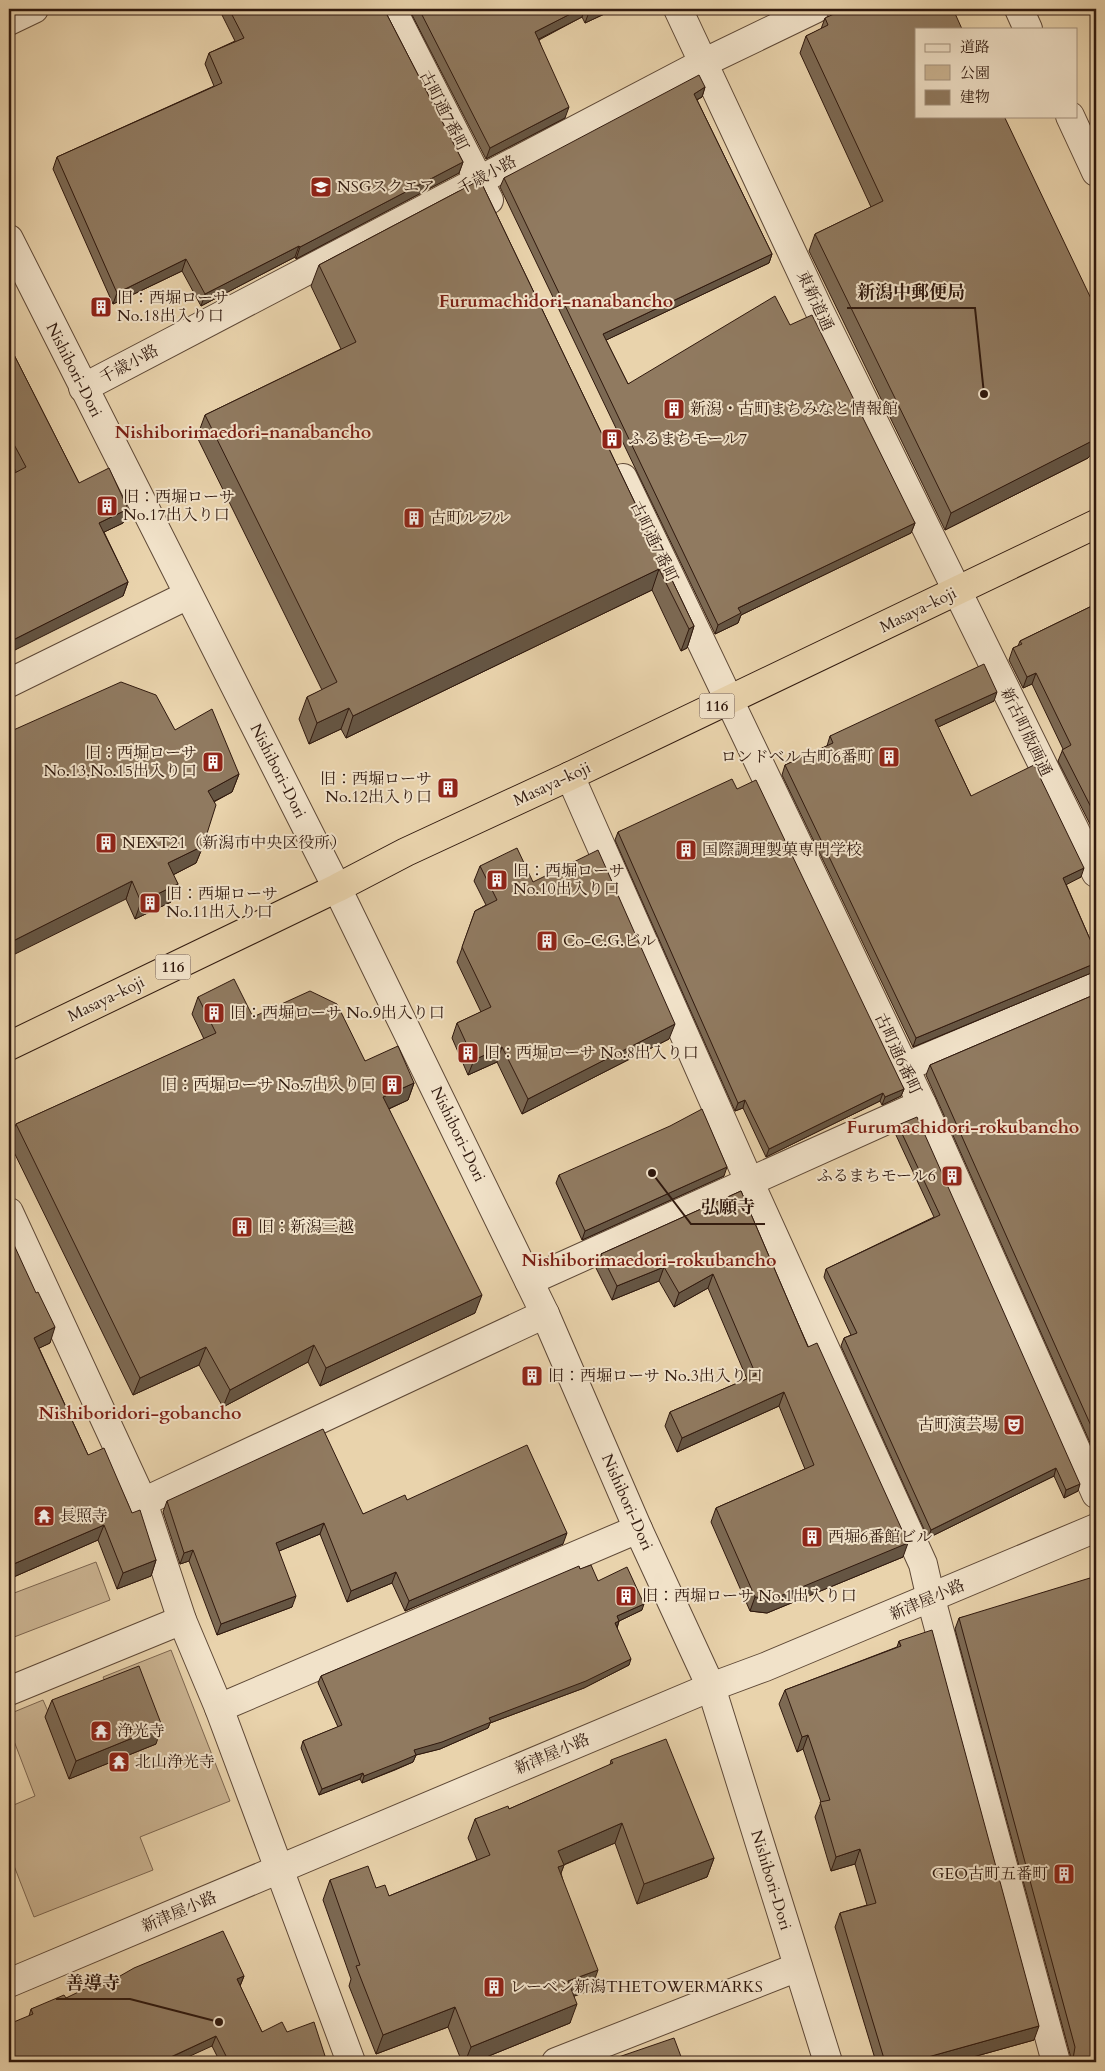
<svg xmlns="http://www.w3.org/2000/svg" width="1105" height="2071" viewBox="0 0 1105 2071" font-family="Cardo,'Noto Serif JP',serif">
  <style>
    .green { fill: #cab391; stroke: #7d6650 }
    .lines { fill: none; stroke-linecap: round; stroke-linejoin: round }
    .pedestrian-casing { stroke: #5e4836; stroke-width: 30 }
    .minor-casing { stroke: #5e4836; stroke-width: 30 }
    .tertiary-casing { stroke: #5e4836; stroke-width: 30 }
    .trunk-casing { stroke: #30190e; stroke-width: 30 }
    .pedestrian { stroke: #f1e2c9; stroke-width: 28 }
    .minor { stroke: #f1e2c9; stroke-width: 28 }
    .tertiary { stroke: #f1e2c9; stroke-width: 28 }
    .trunk { stroke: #e9d3ac; stroke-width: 28 }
    .wall { fill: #7c6953; stroke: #30190e }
    .shaded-wall { fill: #655543; stroke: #30190e }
    .building { fill: #907a60; stroke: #30190e }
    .labels { text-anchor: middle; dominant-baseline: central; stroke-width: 4; stroke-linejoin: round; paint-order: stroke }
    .shield { fill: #f1e2c9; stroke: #6a5546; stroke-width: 1 }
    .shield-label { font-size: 15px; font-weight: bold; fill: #30190e }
    .street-label { font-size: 16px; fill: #30190e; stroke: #f1e2c9 }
    .poi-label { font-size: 16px; fill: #30190e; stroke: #f1e2c9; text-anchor: start }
    .neighbourhood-label { font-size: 18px; font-weight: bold; fill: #7a1f14; stroke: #f1e2c9 }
    .leader { fill: none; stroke: #30190e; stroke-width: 2 }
    .callout-dot { fill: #30190e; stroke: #f1e2c9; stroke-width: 2 }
    .callout-label { font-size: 18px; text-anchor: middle; font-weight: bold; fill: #30190e; stroke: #f1e2c9; stroke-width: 4; stroke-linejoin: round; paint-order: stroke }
  </style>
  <rect width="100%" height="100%" fill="#e9d3ac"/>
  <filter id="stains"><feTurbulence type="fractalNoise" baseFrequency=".004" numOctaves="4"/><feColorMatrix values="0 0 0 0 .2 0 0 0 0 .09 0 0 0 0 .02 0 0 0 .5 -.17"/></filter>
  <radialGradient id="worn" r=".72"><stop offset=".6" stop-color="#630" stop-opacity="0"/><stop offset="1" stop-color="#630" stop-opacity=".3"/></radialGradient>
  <g class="green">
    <polygon points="96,1562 110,1600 9,1639 9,1595"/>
    <polygon points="171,1650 230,1801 140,1837 153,1870 34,1917 9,1853 9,1807 35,1796 9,1728 9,1714 43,1700 50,1716 46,1718 70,1779 110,1692 103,1677"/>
  </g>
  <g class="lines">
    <g class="pedestrian-casing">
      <g id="pedestrian">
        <polyline points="392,9 489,200"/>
        <polyline points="623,478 922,1104 1096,1494"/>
      </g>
    </g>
    <g class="minor-casing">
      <g id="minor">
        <polyline points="678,9 819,310 1096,873"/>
        <polyline points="83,388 703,63 815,9"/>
        <polyline points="9,683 188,595"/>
        <polyline points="570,776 749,1181 923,1564 931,1599 1056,2062"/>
        <polyline points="905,1067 1096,986"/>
        <polyline points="9,1212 143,1502 182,1620 219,1708 351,2062"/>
        <polyline points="529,1281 922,1104"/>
        <polyline points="143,1502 545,1314"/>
        <polyline points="9,1691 182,1620"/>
        <polyline points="219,1708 638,1529"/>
        <polyline points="9,1983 711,1687 765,1667 1096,1528"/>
        <polyline points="556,2062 798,1967"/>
      </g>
    </g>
    <g class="tertiary-casing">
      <g id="tertiary">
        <polyline points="1019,9 1028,29"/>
        <polyline points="9,21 34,9"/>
        <polyline points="1070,116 1096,172"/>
        <polyline points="9,239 337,888 545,1314 638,1529 711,1687 828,2062"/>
      </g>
    </g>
    <g class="trunk-casing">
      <polyline id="trunk" points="9,1046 337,888 406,852 570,776 1096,524"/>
    </g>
    <use href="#pedestrian" class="pedestrian"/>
    <use href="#minor" class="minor"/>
    <use href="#tertiary" class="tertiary"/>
    <use href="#trunk" class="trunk"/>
  </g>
  <g class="wall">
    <polygon points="219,9 384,9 463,162 459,173 296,259 295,257 201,306 182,271 113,304 53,169 57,157 214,86 205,64 209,53 235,41"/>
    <polygon points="409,9 615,9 585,23 582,17 539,40 565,118 486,159"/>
    <polygon points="740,9 753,9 743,14"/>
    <polygon points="825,18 1088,458 945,530 809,251 815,234 871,207 800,53 806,36 821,29"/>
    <polygon points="705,87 702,97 697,100 772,254 769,263 606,340 628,384 790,325 915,523 911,533 741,615 738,623 715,634 500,187 504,178"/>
    <polygon points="480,180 694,626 687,648 681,651 652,590 346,738 341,729 309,744 299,719 307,697 322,690 197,437 205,415 341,349 311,286 319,265"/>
    <polygon points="9,345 79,483 128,509 123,523 104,532 128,582 123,596 16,472 9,458"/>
    <polygon points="1096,604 1096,836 1058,761 1063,749 1032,684 1023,688 1009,660 1013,648 1018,646 1020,641"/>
    <polygon points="994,701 938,727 971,796 1081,877 1066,884 1096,953 1096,971 913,1047 782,775 785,765 827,746 830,736"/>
    <polygon points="175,730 239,774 232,792 214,802 203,846 196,863 173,875 178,884 171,902 135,919 126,899"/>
    <polygon points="737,789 904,1089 901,1096 882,1105 880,1101 766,1157 743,1108 735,1111 615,840 618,832"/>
    <polygon points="480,866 533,882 669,1039 522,1114 497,1062 468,1075 452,1038 457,1023 481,1012 457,962 475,911 486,905 474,881"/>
    <polygon points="1096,994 1096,1456 926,1075 930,1065"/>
    <polygon points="198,997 253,1017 365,1061 414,1083 408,1100 389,1109 475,1313 320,1386 308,1362 223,1407 199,1365 133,1395 9,1142 16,1124 204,1039 192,1014"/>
    <polygon points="898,1125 1078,1491 1064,1498 1054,1476 928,1538 841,1346 844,1338 851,1335 824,1277 826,1269 934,1217 895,1133"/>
    <polygon points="559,1175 724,1176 582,1240 556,1183"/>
    <polygon points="741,1191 808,1347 903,1557 767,1613 750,1611 711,1522 716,1508 805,1469 779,1406 677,1452 665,1426 670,1412 747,1379 708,1288 674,1307 659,1281 612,1300 596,1268 601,1254"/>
    <polygon points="9,1234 50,1343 39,1348 88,1455 132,1513 156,1560 151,1576 117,1589 98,1540 9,1579"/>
    <polygon points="407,1500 563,1544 405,1611 392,1583 347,1602 320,1534 279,1551 292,1607 217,1635 189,1561 180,1564 163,1512 167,1501 363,1514"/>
    <polygon points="580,1569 642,1610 619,1621 617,1628 629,1665 584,1688 490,1723 488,1728 440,1749 416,1755 413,1762 395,1770 362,1783 360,1779 319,1795 301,1748 303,1741 338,1727 318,1683 321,1676"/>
    <polygon points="1093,1588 1096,2062 1070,2062 1071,2058 955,1629 959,1618"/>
    <polygon points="899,1641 1034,2040 955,2062 876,2062 835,1927 840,1913 867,1905 855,1864 831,1871 815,1817 821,1802 803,1749 797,1752 779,1704 785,1690 897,1647"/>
    <polygon points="52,1700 156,1744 69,1779 45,1717"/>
    <polygon points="611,1760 714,1858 707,1877 637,1904 615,1843 564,1865 561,1873 591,1990 574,1996 570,2023 474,2062 462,2062 448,2027 376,2054 349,1986 351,1979 323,1900 330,1880 376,1888 389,1896 477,1860 468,1838 475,1819 509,1809 610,1765"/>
    <polygon points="244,1976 240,1986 262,2032 287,2032 327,2062 220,2062 212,2046 29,2016 31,2009 99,1988"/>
  </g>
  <g class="shaded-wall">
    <polygon points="580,9 585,9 582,17 531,43 535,32"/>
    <polygon points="595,9 615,9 585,23 589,12"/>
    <polygon points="744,9 753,9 743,14"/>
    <polygon points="705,87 702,97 690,103 694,94"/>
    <polygon points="569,107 565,118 486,159 490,148"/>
    <polygon points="463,162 459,173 296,259 300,247"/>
    <polygon points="299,246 295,257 201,306 205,294"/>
    <polygon points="772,254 769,263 600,343 603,334"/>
    <polygon points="186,259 182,271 113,304 117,293"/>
    <polygon points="1096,438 1096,449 1088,458 945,530 951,513"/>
    <polygon points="128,509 123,523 94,537 99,523"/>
    <polygon points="915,523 911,533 741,615 738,623 715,634 718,625 738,608"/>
    <polygon points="659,569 652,590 346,738 353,716"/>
    <polygon points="128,582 123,596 9,653 9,642"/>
    <polygon points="694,626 687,648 681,651 689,629"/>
    <polygon points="1036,673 1032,684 1023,688 1027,677"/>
    <polygon points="997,692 994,701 932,730 935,720"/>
    <polygon points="349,708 341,729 309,744 317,723"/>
    <polygon points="239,774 232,792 201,808 208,791"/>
    <polygon points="203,846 196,863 161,881 168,863"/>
    <polygon points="1084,868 1081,877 1060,888 1063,878"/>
    <polygon points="132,881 126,899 9,957 9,943"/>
    <polygon points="178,884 171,902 135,919 141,902"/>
    <polygon points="1096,963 1096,971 913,1047 916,1038"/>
    <polygon points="675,1024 669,1039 522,1114 528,1099"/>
    <polygon points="502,1047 497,1062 468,1075 474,1060"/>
    <polygon points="414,1083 408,1100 377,1114 383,1097"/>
    <polygon points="904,1089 901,1096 882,1105 885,1097"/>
    <polygon points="883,1093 880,1101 766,1157 769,1149"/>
    <polygon points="745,1100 743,1108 735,1111 738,1103"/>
    <polygon points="727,1167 724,1176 582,1240 585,1231"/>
    <polygon points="664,1267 659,1281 612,1300 617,1286"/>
    <polygon points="713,1274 708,1288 674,1307 679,1293"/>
    <polygon points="482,1295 475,1313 320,1386 326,1368"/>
    <polygon points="55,1327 50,1343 29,1353 34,1338"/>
    <polygon points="314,1345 308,1362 223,1407 230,1390"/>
    <polygon points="206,1347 199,1365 133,1395 140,1378"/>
    <polygon points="784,1392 779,1406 677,1452 682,1438"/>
    <polygon points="1056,1468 1054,1476 928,1538 931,1530"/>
    <polygon points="1080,1484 1078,1491 1064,1498 1066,1490"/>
    <polygon points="324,1523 320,1534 272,1554 276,1543"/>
    <polygon points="104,1525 98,1540 9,1579 9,1566"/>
    <polygon points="567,1533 563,1544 405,1611 409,1601"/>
    <polygon points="908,1543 903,1557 767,1613 750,1611 755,1597"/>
    <polygon points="193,1550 189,1561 180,1564 184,1553"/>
    <polygon points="156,1560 151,1576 117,1589 123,1573"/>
    <polygon points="396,1572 392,1583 347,1602 351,1591"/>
    <polygon points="296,1596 292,1607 217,1635 221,1624"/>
    <polygon points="644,1604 642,1610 615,1623 617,1616"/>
    <polygon points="619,1621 617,1628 615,1623"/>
    <polygon points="631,1659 629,1665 584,1688 490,1723 488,1728 440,1749 416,1755 413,1762 362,1783 364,1776 414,1750 489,1718"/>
    <polygon points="162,1726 156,1744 69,1779 76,1761"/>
    <polygon points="808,1735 803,1749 797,1752 802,1737"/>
    <polygon points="363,1773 360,1779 319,1795 322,1789"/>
    <polygon points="622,1823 615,1843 551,1870 558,1851"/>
    <polygon points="860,1849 855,1864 831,1871 836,1857"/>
    <polygon points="714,1858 707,1877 637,1904 644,1884"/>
    <polygon points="564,1865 557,1884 558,1867"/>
    <polygon points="598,1970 591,1990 561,2001 568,1981"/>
    <polygon points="244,1976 240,1986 237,1979"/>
    <polygon points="577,2004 570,2023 474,2062 465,2062 471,2047"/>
    <polygon points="455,2007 448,2027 376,2054 383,2035"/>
    <polygon points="1039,2026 1034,2040 955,2062 910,2062"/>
    <polygon points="216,2036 212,2046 177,2062 161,2062"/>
  </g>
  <g class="building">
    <polygon points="229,9 384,9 463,162 300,247 299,246 205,294 186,259 117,293 57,157 222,83 209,53 244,38"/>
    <polygon points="419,9 580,9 535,32 569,107 490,148"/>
    <polygon points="587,9 595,9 589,12"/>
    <polygon points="845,9 953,9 962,29 916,29 916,116 1004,116 1096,309 1096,438 1094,440 951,513 815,234 883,201 806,36 828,25 825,18"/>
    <polygon points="699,75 705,87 694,94 772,254 603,334 628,384 775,296 790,325 812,315 915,523 738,608 741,613 718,625 504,178"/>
    <polygon points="480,180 694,626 689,629 659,569 353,716 349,708 317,723 307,697 337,682 205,415 356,342 319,265"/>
    <polygon points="9,345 79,483 109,468 128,509 99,523 128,582 9,642 9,476 26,467 9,435"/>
    <polygon points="1096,604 1096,817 1062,750 1071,745 1036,673 1027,677 1013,648 1022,644 1020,641"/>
    <polygon points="984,664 997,692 935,720 971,796 1034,765 1084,868 1063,878 1096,953 1096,963 916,1038 785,765 833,743 830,736"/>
    <polygon points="121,682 156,695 175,730 212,709 239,774 208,791 216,805 203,846 168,863 178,884 141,902 132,881 9,943 9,732"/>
    <polygon points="732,779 737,789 756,780 904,1089 885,1097 883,1093 769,1149 745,1100 738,1103 618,832"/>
    <polygon points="517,848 533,882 598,850 675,1024 528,1099 502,1047 474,1060 457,1023 491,1007 462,947 475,911 497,900 480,866"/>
    <polygon points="234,979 253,1017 310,991 337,1004 365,1061 398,1046 414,1083 383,1097 482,1295 326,1368 314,1345 230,1390 206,1347 140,1378 16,1124 216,1033 198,997"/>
    <polygon points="1096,994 1096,1437 930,1065"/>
    <polygon points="702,1109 727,1167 585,1231 559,1175 670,1126"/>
    <polygon points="917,1117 1080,1484 1066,1490 1056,1468 931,1530 844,1338 857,1333 826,1269 940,1215 898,1125"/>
    <polygon points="741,1191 808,1347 817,1343 908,1543 773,1599 755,1597 716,1508 814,1465 784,1392 682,1438 670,1412 756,1375 713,1274 679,1293 664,1267 617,1286 601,1254"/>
    <polygon points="9,1234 36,1293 38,1292 55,1327 34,1338 88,1455 104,1448 132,1513 140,1510 156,1560 123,1573 104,1525 9,1566"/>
    <polygon points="323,1429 363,1514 405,1495 407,1500 527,1445 567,1533 409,1601 396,1572 351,1591 324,1523 276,1543 296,1596 221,1624 193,1550 184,1553 167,1501"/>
    <polygon points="591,1565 598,1581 627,1567 644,1604 617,1616 619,1621 615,1623 631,1659 586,1681 489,1718 491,1722 442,1742 414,1750 416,1755 397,1763 364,1776 363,1773 322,1789 303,1741 342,1725 321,1676 579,1566 580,1569"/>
    <polygon points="1090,1578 1093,1588 1096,1587 1096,2062 1074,2062 1073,2059 1075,2047 959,1618"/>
    <polygon points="932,1630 1039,2026 910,2062 885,2062 840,1913 876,1903 860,1849 836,1857 820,1802 830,1800 808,1735 802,1737 785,1690 901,1646 899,1641"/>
    <polygon points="139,1666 162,1726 76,1761 52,1700"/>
    <polygon points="666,1739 714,1858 644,1884 622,1823 558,1851 564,1865 558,1867 598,1970 568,1981 577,2004 471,2047 455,2007 383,2035 356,1966 360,1965 330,1880 368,1866 376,1888 385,1885 389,1896 490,1855 475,1819 508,1806 509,1809 613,1763 611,1760"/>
    <polygon points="223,1931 244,1976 237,1979 262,2032 282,2022 287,2032 314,2022 327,2062 229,2062 216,2036 162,2061 162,2062 9,2062 9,2024 33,2014 31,2009 64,1995 66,1998 97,1983 99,1988 134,1968"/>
    <polygon points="674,2038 683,2062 604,2062"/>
  </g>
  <defs>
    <g id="school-square" transform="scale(1.125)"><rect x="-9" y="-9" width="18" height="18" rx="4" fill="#8f2418" stroke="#f1e2c9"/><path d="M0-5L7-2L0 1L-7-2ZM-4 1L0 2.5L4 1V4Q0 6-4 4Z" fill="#fff"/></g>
    <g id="building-square" transform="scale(1.125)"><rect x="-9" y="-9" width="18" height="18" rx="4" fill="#8f2418" stroke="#f1e2c9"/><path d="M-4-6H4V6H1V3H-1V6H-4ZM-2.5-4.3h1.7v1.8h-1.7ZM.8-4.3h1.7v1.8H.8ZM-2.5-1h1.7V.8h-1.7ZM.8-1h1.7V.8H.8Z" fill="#fff"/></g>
    <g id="theatre-square" transform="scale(1.125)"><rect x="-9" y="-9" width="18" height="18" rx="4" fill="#8f2418" stroke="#f1e2c9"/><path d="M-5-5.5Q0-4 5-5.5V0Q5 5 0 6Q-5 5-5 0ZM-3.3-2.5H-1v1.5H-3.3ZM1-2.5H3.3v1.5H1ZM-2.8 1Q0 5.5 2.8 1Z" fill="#fff"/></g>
    <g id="temple-square" transform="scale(1.125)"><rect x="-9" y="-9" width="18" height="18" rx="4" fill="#8f2418" stroke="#f1e2c9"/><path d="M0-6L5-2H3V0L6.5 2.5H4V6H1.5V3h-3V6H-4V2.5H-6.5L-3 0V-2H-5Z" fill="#fff"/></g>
  </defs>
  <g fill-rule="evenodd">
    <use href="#school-square" x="321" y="187"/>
    <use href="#building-square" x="101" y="307"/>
    <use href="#building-square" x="674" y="409"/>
    <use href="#building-square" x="612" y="439"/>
    <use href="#building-square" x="107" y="506"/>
    <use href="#building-square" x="414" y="518"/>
    <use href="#building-square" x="889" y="757"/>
    <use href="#building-square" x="213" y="762"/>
    <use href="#building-square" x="448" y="788"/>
    <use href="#building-square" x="106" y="843"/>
    <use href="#building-square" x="686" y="850"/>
    <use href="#building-square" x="497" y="880"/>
    <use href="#building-square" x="150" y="903"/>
    <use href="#building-square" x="547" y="941"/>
    <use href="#building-square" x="214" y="1013"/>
    <use href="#building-square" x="468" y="1053"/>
    <use href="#building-square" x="392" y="1085"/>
    <use href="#building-square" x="952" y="1176"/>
    <use href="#building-square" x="242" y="1227"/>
    <use href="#building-square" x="532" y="1376"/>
    <use href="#theatre-square" x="1014" y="1425"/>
    <use href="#temple-square" x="44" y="1516"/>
    <use href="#building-square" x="812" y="1537"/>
    <use href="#building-square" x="626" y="1596"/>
    <use href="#temple-square" x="101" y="1731"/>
    <use href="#temple-square" x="119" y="1762"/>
    <use href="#building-square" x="1064" y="1874"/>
    <use href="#building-square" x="494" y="1987"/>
  </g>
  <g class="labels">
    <g class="shield">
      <rect x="699.5" y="693.5" width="35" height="25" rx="4"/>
      <rect x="155.5" y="954.5" width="35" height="25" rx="4"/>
    </g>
    <g class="shield-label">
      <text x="717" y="706">116</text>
      <text x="173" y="967">116</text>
    </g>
    <g class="street-label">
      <text transform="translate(444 111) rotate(63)">古町通7番町</text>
      <text transform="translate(487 175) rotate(-28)">千歳小路</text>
      <text transform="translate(815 301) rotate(65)">東新道通</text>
      <text transform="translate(129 364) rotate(-28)">千歳小路</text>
      <text transform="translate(74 370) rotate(63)">Nishibori-Dori</text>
      <text transform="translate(654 542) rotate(64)">古町通7番町</text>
      <text transform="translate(918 610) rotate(-26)">Masaya-koji</text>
      <text transform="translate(1026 732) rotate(64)">新古町版画通</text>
      <text transform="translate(278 771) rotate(63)">Nishibori-Dori</text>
      <text transform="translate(552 784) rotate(-25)">Masaya-koji</text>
      <text transform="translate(106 999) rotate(-26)">Masaya-koji</text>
      <text transform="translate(898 1054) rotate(65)">古町通6番町</text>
      <text transform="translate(458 1134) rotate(64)">Nishibori-Dori</text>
      <text transform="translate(627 1502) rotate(66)">Nishibori-Dori</text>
      <text transform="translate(927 1600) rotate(-23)">新津屋小路</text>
      <text transform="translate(552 1754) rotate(-23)">新津屋小路</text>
      <text transform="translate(771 1880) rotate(73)">Nishibori-Dori</text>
      <text transform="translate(179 1912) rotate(-23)">新津屋小路</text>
    </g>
    <g class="poi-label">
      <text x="337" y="187">NSGスクエア</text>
      <text x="117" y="298">旧：西堀ローサ<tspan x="117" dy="18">No.18出入り口</tspan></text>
      <text x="690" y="409">新潟・古町まちみなと情報館</text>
      <text x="628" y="439">ふるまちモール7</text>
      <text x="123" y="497">旧：西堀ローサ<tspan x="123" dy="18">No.17出入り口</tspan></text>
      <text x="430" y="518">古町ルフル</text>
      <text x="197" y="753" text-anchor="end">旧：西堀ローサ<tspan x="197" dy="18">No.13,No.15出入り口</tspan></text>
      <text x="873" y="757" text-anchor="end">ロンドベル古町6番町</text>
      <text x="432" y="779" text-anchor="end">旧：西堀ローサ<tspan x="432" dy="18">No.12出入り口</tspan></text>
      <text x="122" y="843">NEXT21（新潟市中央区役所）</text>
      <text x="702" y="850">国際調理製菓専門学校</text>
      <text x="513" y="871">旧：西堀ローサ<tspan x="513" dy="18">No.10出入り口</tspan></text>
      <text x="166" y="894">旧：西堀ローサ<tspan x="166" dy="18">No.11出入り口</tspan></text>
      <text x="563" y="941">Co-C.G.ビル</text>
      <text x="230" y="1013">旧：西堀ローサ No.9出入り口</text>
      <text x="484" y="1053">旧：西堀ローサ No.8出入り口</text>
      <text x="376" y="1085" text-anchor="end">旧：西堀ローサ No.7出入り口</text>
      <text x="936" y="1176" text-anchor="end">ふるまちモール6</text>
      <text x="258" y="1227">旧：新潟三越</text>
      <text x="548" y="1376">旧：西堀ローサ No.3出入り口</text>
      <text x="998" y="1425" text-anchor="end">古町演芸場</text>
      <text x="60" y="1516">長照寺</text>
      <text x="828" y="1537">西堀6番館ビル</text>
      <text x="642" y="1596">旧：西堀ローサ No.1出入り口</text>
      <text x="117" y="1731">浄光寺</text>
      <text x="135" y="1762">北山浄光寺</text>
      <text x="1048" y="1874" text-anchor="end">GEO古町五番町</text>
      <text x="510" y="1987">レーベン新潟THETOWERMARKS</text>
    </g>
    <g class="neighbourhood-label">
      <text x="556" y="301">Furumachidori-nanabancho</text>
      <text x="243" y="432">Nishiborimaedori-nanabancho</text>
      <text x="963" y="1127">Furumachidori-rokubancho</text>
      <text x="649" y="1260">Nishiborimaedori-rokubancho</text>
      <text x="140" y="1413">Nishiboridori-gobancho</text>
    </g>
  </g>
  <path class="leader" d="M984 394L975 308H847M652 1173L691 1224H765M219 2022L130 1999H56"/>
  <g class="callout-dot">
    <circle cx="984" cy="394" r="5"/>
    <circle cx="652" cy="1173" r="5"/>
    <circle cx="219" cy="2022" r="5"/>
  </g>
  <g class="callout-label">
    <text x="911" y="298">新潟中郵便局</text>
    <text x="728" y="1213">弘願寺</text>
    <text x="93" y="1989">善導寺</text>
  </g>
  <rect width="1105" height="2071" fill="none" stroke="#e9d3ac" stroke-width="30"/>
  <rect x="10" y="10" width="1085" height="2051" fill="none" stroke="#30190e" stroke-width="2.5"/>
  <rect x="15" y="15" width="1075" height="2041" fill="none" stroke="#30190e"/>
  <rect x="915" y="28" width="162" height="90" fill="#f1e2c9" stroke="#a4927e"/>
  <rect x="925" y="44" width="25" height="8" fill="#f1e2c9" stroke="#a4927e"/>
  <text x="960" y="52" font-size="15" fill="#30190e">道路</text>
  <rect x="925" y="65" width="25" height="15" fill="#cab391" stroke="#a4927e"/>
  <text x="960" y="78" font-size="15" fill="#30190e">公園</text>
  <rect x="925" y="90" width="25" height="15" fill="#907a60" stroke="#a4927e"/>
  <text x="960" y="102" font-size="15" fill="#30190e">建物</text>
  <rect width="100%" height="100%" filter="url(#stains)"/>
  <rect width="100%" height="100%" fill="url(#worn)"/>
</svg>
